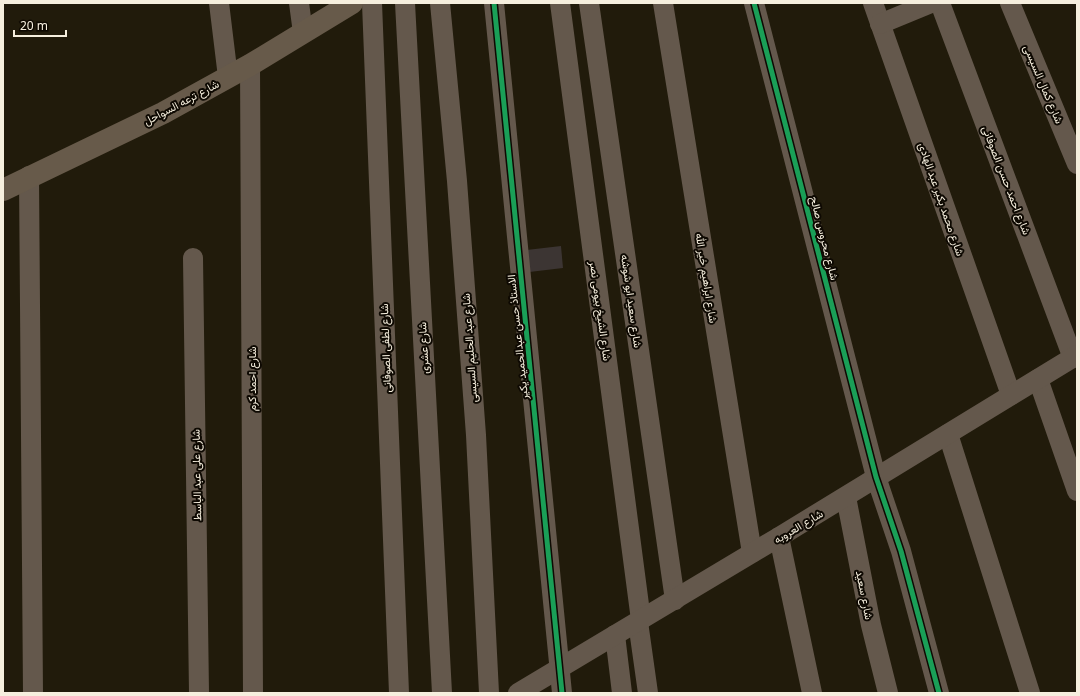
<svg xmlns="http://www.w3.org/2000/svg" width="1080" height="696" viewBox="0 0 1080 696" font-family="'Noto Sans',Vazirmatn,sans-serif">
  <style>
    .building { fill: #3c3533 }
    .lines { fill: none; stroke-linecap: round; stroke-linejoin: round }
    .street { stroke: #64584c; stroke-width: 20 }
    .secondary { stroke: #675a4a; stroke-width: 22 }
    .cycleway-casing { stroke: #0e0902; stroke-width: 8 }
    .cycleway { stroke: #1a9f57; stroke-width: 5 }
    .labels { text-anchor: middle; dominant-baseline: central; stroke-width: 4; stroke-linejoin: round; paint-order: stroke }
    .street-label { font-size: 11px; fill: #f6efde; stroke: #0e0902 }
  </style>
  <rect width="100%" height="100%" fill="#211b0b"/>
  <polygon class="building" points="561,246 563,268 521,273 518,251"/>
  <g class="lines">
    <g class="street">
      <polyline points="219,3 228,77"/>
      <polyline points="299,3 303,33"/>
      <polyline points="372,3 399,693"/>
      <polyline points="405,3 442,693"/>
      <polyline points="440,3 457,181 476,435 489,693"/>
      <polyline points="494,3 562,693"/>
      <polyline points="560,3 641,620"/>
      <polyline points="589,3 675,600"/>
      <polyline points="663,3 752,553"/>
      <polyline points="754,3 876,477 901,551 939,693"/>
      <polyline points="873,3 1011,395"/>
      <polyline points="940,3 1073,358"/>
      <polyline points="1010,3 1077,164"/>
      <polyline points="880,24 931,3"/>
      <polyline points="250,65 253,693"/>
      <polyline points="29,176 33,693"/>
      <polyline points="193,258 199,693"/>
      <polyline points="1038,379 1077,491"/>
      <polyline points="948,434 1030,693"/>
      <polyline points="846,497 871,625 888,693"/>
      <polyline points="779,537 812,693"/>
      <polyline points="638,622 648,693"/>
      <polyline points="615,635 622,693"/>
      <polyline points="518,693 779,537 1077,355"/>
    </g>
    <polyline class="secondary" points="3,190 163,113 250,65 352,3"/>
    <g class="cycleway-casing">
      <g id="cycleway">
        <polyline points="494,3 562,693"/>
        <polyline points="754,3 876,477 901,551 939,693"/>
      </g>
    </g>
    <use href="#cycleway" class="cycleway"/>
  </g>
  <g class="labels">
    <g class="street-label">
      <text transform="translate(1044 84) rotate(67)">شارع كمال السيسى</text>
      <text transform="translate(181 102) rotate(-28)">شارع ترعه السواحل</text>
      <text transform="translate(1007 180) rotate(69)">شارع احمد حسن الصوفانى</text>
      <text transform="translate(942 199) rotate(71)">شارع محمد بكير عبد الهادى</text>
      <text transform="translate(825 238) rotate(76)">شارع محروس صالح</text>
      <text transform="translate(707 278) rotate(81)">شارع ابراهيم خير الله</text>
      <text transform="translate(632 301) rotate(82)">شارع سعيد ابو شوشه</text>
      <text transform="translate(601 311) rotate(82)">شارع الشيخ بيومى نصر</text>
      <text transform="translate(517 337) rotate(-96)">الاستاذ حسن عبدالحميد يكير</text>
      <text transform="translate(385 348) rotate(-92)">شارع لطفى الصوفانى</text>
      <text transform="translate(423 348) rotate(-93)">شارع عشرى</text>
      <text transform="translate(469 348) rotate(-94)">شارع عبد الحليم السيسى</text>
      <text transform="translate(251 379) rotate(-90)">شارع احمد كرم</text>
      <text transform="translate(196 475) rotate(-91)">شارع على عبد الباسط</text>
      <text transform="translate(798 526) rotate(-31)">شارع العروبه</text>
      <text transform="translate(865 595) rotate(79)">شارع سعيد</text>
    </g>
  </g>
  <rect width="1080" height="696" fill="none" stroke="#f6efde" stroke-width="8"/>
  <path d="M14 30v6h52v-6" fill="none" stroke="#f6efde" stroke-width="2"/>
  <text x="20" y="30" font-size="12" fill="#f6efde" stroke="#0e0902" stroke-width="3" paint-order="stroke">20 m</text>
</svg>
